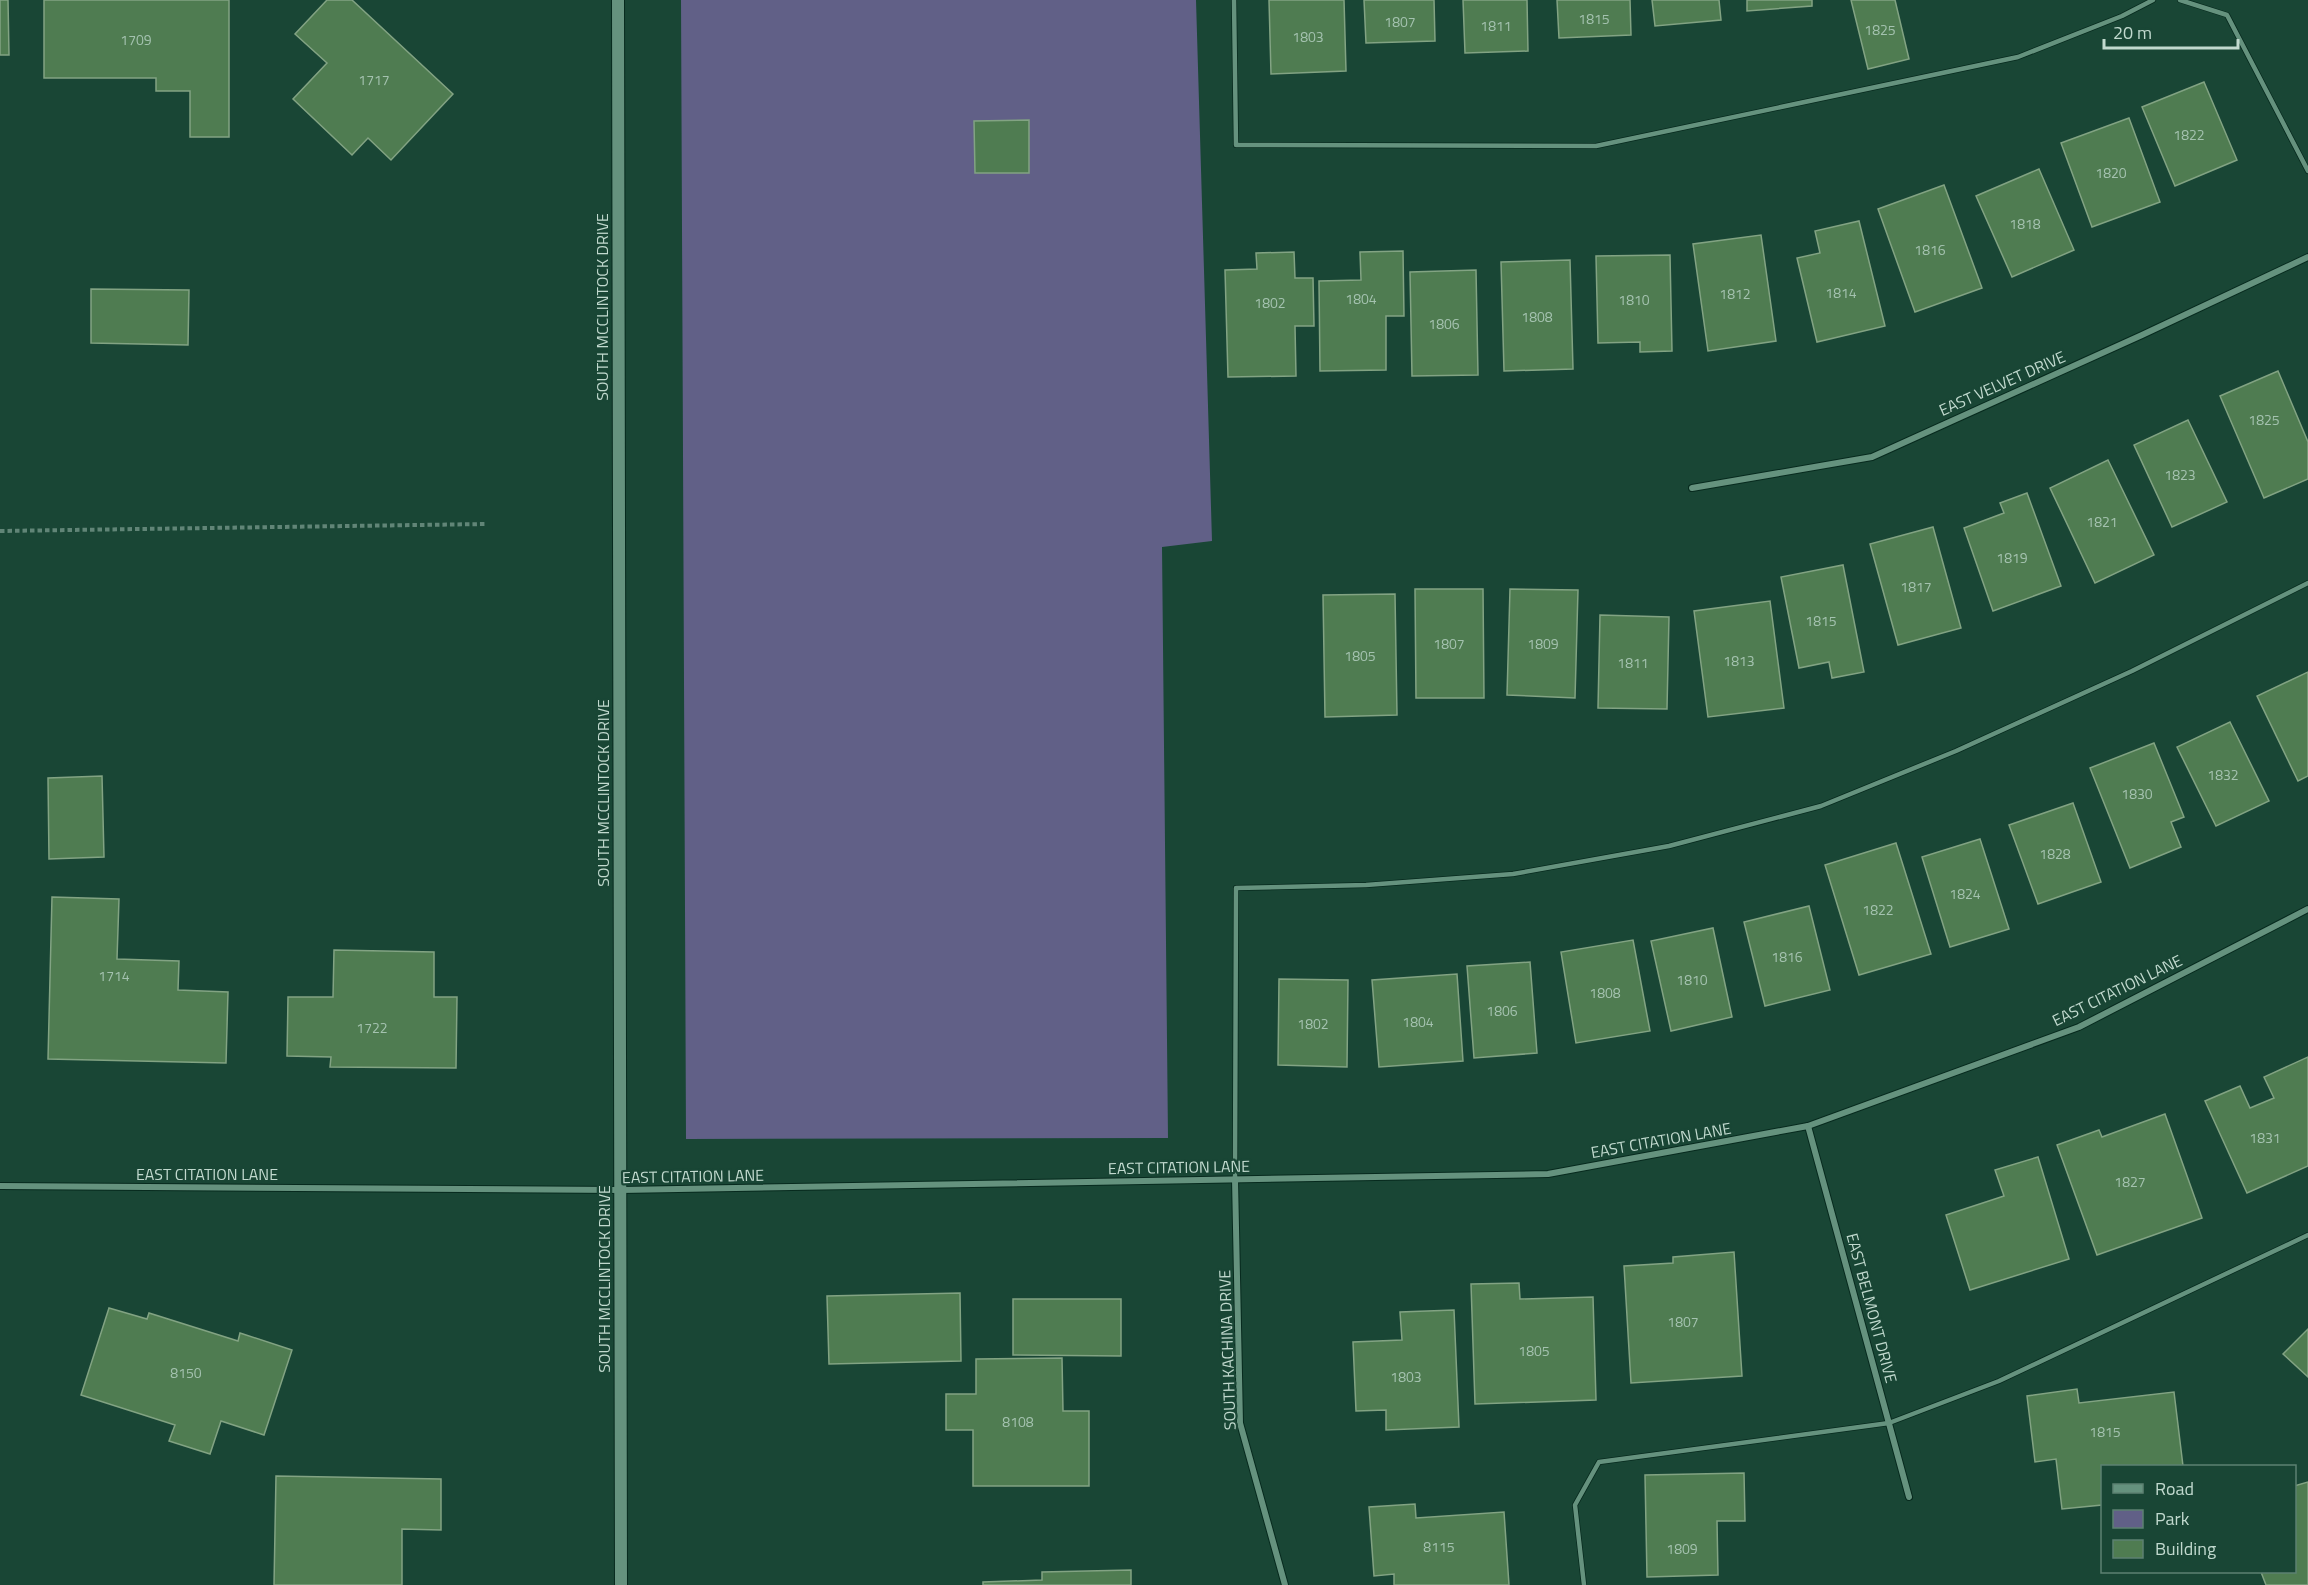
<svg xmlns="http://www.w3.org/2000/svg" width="2308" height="1585" viewBox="0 0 2308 1585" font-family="'Titillium Web',sans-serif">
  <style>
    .green { fill: #616087 }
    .building { fill: #4f7c51; stroke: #82a383; stroke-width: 1.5 }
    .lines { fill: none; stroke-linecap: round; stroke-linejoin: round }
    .service-casing { stroke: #072a1e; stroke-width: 6 }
    .minor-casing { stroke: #072a1e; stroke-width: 8 }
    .secondary-casing { stroke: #072a1e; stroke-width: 14 }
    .path { stroke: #618577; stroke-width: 4; stroke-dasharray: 4.5 3; stroke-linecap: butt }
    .service { stroke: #65927e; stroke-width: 4.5 }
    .minor { stroke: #65927e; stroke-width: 6 }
    .secondary { stroke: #65927e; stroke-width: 12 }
    .labels { text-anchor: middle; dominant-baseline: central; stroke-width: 4.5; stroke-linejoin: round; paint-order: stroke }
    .number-label { font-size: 14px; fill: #a4c2af }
    .street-label { font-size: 16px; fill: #c1d9ce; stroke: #194635 }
  </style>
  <rect width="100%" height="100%" fill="#194635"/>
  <polygon class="green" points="681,0 1196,0 1212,541 1162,547 1168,1138 686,1139"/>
  <g class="building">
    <polygon points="0,0 8,0 9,55 0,55"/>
    <polygon points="44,0 229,0 229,137 190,137 190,91 156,91 156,78 44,78"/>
    <polygon points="327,0 352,0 453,94 391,160 368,138 352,155 293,99 327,63 295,34"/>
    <polygon points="1269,0 1344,0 1346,71 1271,74"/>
    <polygon points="1364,0 1434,0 1435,41 1366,43"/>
    <polygon points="1463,0 1527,0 1528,51 1465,53"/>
    <polygon points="1557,0 1630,0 1631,35 1559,38"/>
    <polygon points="1652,0 1719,0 1721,20 1655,26"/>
    <polygon points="1747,0 1812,0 1812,6 1747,11"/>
    <polygon points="1851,0 1895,0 1909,59 1868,69"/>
    <polygon points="2204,82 2237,160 2175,186 2142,107"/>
    <polygon points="2129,118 2160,202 2092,227 2061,143"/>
    <polygon points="1029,120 1029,173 975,173 974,121"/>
    <polygon points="2039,169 2074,250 2012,277 1976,196"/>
    <polygon points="1944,185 1982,288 1915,312 1878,209"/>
    <polygon points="1859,221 1885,326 1817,342 1797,258 1820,253 1815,231"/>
    <polygon points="1761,235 1776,341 1708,351 1693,244"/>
    <polygon points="1403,251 1404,316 1386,316 1386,370 1320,371 1319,281 1361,280 1360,252"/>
    <polygon points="1294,252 1295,278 1313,278 1314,326 1295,326 1296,376 1228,377 1225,270 1257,269 1256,253"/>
    <polygon points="1670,255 1672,351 1640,352 1640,342 1598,343 1596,256"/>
    <polygon points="1570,260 1573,369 1504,371 1501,262"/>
    <polygon points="1476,270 1478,375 1412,376 1410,272"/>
    <polygon points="91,289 189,290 188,345 91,343"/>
    <polygon points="2278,371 2308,442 2308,479 2264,498 2220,396"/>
    <polygon points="2188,420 2227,502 2172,527 2134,445"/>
    <polygon points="2108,460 2154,555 2095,583 2050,488"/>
    <polygon points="2027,493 2061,586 1993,611 1964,528 2004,513 2000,503"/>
    <polygon points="1933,527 1961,628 1898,645 1870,544"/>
    <polygon points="1843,565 1864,672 1832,678 1829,662 1799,668 1781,577"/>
    <polygon points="1415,589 1483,589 1484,698 1416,698"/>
    <polygon points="1510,589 1578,590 1575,698 1507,695"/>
    <polygon points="1395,594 1397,715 1325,717 1323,595"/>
    <polygon points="1770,601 1784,708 1708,717 1694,611"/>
    <polygon points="1600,615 1669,617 1667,709 1598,708"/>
    <polygon points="2308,672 2308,776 2298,781 2257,696"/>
    <polygon points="2230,722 2269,801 2216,826 2177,747"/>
    <polygon points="2154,743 2184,817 2171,822 2181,847 2130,868 2090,768"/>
    <polygon points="102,776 104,857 49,859 48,778"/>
    <polygon points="2073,803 2101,882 2038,904 2009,825"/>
    <polygon points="1980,839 2009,929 1950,947 1922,857"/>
    <polygon points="1896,843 1931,954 1859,975 1825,865"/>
    <polygon points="52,897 119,899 117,959 179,961 178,990 228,992 226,1063 48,1059"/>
    <polygon points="1809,906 1830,990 1765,1006 1744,922"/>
    <polygon points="1713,928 1732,1017 1671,1031 1651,941"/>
    <polygon points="1633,940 1650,1031 1576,1043 1561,952"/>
    <polygon points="334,950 434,952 434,997 457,997 456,1068 330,1067 331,1057 287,1056 288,997 333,997"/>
    <polygon points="1530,962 1537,1053 1474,1058 1467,966"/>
    <polygon points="1457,974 1463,1061 1379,1067 1372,980"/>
    <polygon points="1279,979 1348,980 1347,1067 1278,1065"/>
    <polygon points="2308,1057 2308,1166 2247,1193 2205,1101 2240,1086 2250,1108 2274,1098 2264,1077"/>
    <polygon points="2165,1114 2202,1218 2097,1255 2057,1145 2099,1130 2102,1137"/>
    <polygon points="2038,1157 2069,1259 1970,1290 1946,1215 2004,1196 1995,1170"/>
    <polygon points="1734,1252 1742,1376 1631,1383 1624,1266 1673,1263 1673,1257"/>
    <polygon points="1519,1283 1520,1299 1593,1297 1596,1400 1475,1404 1471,1284"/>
    <polygon points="960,1293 961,1361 829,1364 827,1296"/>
    <polygon points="1013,1299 1121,1299 1121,1356 1013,1355"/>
    <polygon points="109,1308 147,1319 149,1313 238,1341 240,1333 292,1350 264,1435 221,1421 210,1454 169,1441 175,1425 81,1395"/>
    <polygon points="1454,1310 1459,1427 1386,1430 1386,1410 1356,1411 1353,1342 1402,1340 1400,1312"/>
    <polygon points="2308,1329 2308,1377 2283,1354"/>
    <polygon points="1062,1358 1063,1411 1089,1411 1089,1486 973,1486 973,1430 946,1430 946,1394 976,1394 976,1359"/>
    <polygon points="2077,1389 2079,1403 2174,1392 2183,1466 2102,1466 2102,1505 2062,1509 2056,1459 2035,1462 2027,1396"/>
    <polygon points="1744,1473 1745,1521 1717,1521 1718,1575 1647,1577 1645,1475"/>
    <polygon points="276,1476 441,1479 441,1530 402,1529 402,1585 274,1585"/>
    <polygon points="2308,1482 2308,1585 2266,1585 2261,1572 2294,1572 2294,1486"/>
    <polygon points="1415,1504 1416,1518 1504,1512 1509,1585 1394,1585 1394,1574 1374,1576 1369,1507"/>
    <polygon points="1131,1570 1131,1585 983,1585 983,1582 1042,1580 1042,1572"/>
  </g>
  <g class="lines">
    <g class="service-casing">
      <g id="service">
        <polyline points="1234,0 1236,145 1596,146 2018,57 2122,16 2153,0"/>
        <polyline points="2180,0 2227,15 2308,171"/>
        <polyline points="1235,1179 1236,888 1366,885 1513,874 1669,846 1821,806 1956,751 2132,671 2308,583"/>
        <polyline points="1584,1585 1575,1505 1599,1462 1889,1423 1999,1381 2308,1235"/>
      </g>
    </g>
    <g class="minor-casing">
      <g id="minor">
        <polyline points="1692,488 1872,457 2142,335 2308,257"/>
        <polyline points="1808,1126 1909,1497"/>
        <polyline points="1235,1179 1240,1423 1285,1585"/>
        <polyline points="0,1186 621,1190 1548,1174 1808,1126 2079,1027 2308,909"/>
      </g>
    </g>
    <g class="secondary-casing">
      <polyline id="secondary" points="618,0 621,1585"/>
    </g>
    <polyline class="path" points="0,531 487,524"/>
    <use href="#service" class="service"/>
    <use href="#minor" class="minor"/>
    <use href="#secondary" class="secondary"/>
  </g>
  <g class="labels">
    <g class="number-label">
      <text x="1594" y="18">1815</text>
      <text x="1400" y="21">1807</text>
      <text x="1496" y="25">1811</text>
      <text x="1880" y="29">1825</text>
      <text x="1308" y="36">1803</text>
      <text x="136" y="39">1709</text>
      <text x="374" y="79">1717</text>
      <text x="2189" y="134">1822</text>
      <text x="2111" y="172">1820</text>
      <text x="2025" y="223">1818</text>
      <text x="1930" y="249">1816</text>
      <text x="1841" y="292">1814</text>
      <text x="1735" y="293">1812</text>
      <text x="1361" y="298">1804</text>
      <text x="1634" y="299">1810</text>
      <text x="1270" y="302">1802</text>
      <text x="1537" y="316">1808</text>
      <text x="1444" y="323">1806</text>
      <text x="2264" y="419">1825</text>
      <text x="2180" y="474">1823</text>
      <text x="2102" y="521">1821</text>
      <text x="2012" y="557">1819</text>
      <text x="1916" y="586">1817</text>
      <text x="1821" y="620">1815</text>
      <text x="1449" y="643">1807</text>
      <text x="1543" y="643">1809</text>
      <text x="1360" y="655">1805</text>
      <text x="1739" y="660">1813</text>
      <text x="1633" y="662">1811</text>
      <text x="2223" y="774">1832</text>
      <text x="2137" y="793">1830</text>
      <text x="2055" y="853">1828</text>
      <text x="1965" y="893">1824</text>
      <text x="1878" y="909">1822</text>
      <text x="1787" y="956">1816</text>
      <text x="114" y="975">1714</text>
      <text x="1692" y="979">1810</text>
      <text x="1605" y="992">1808</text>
      <text x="1502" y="1010">1806</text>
      <text x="1418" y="1021">1804</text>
      <text x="1313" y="1023">1802</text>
      <text x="372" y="1027">1722</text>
      <text x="2265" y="1137">1831</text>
      <text x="2130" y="1181">1827</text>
      <text x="1683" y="1321">1807</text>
      <text x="1534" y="1350">1805</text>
      <text x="186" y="1372">8150</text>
      <text x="1406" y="1376">1803</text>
      <text x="1018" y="1421">8108</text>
      <text x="2105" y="1431">1815</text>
      <text x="1439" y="1546">8115</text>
      <text x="1682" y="1548">1809</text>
    </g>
    <g class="street-label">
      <text transform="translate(602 307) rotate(-90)">SOUTH MCCLINTOCK DRIVE</text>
      <text transform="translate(2002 383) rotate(-24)">EAST VELVET DRIVE</text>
      <text transform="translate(603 793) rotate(-90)">SOUTH MCCLINTOCK DRIVE</text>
      <text transform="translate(2117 990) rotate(-26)">EAST CITATION LANE</text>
      <text transform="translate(1661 1140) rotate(-10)">EAST CITATION LANE</text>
      <text transform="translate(1179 1167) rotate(-1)">EAST CITATION LANE</text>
      <text x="207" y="1174">EAST CITATION LANE</text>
      <text transform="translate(693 1176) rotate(-1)">EAST CITATION LANE</text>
      <text transform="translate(604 1279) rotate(-90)">SOUTH MCCLINTOCK DRIVE</text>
      <text transform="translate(1872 1308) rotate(75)">EAST BELMONT DRIVE</text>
      <text transform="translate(1227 1350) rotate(-92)">SOUTH KACHINA DRIVE</text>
    </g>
  </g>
  <rect x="2101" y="1465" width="195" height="108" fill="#194635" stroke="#5c8172" stroke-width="1.5"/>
  <rect x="2113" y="1484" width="30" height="9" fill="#65927e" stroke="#5c8172" stroke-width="1.5"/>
  <text x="2155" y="1495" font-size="18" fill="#c1d9ce">Road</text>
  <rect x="2113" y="1510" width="30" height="18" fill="#616087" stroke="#5c8172" stroke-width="1.5"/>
  <text x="2155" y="1525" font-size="18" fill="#c1d9ce">Park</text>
  <rect x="2113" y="1540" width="30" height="18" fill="#4f7c51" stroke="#5c8172" stroke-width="1.5"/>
  <text x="2155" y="1555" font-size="18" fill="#c1d9ce">Building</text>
  <path d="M2104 39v9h134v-9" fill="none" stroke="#c1d9ce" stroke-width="3"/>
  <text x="2113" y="39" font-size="18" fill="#c1d9ce" stroke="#194635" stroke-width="4.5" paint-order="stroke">20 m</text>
</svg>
